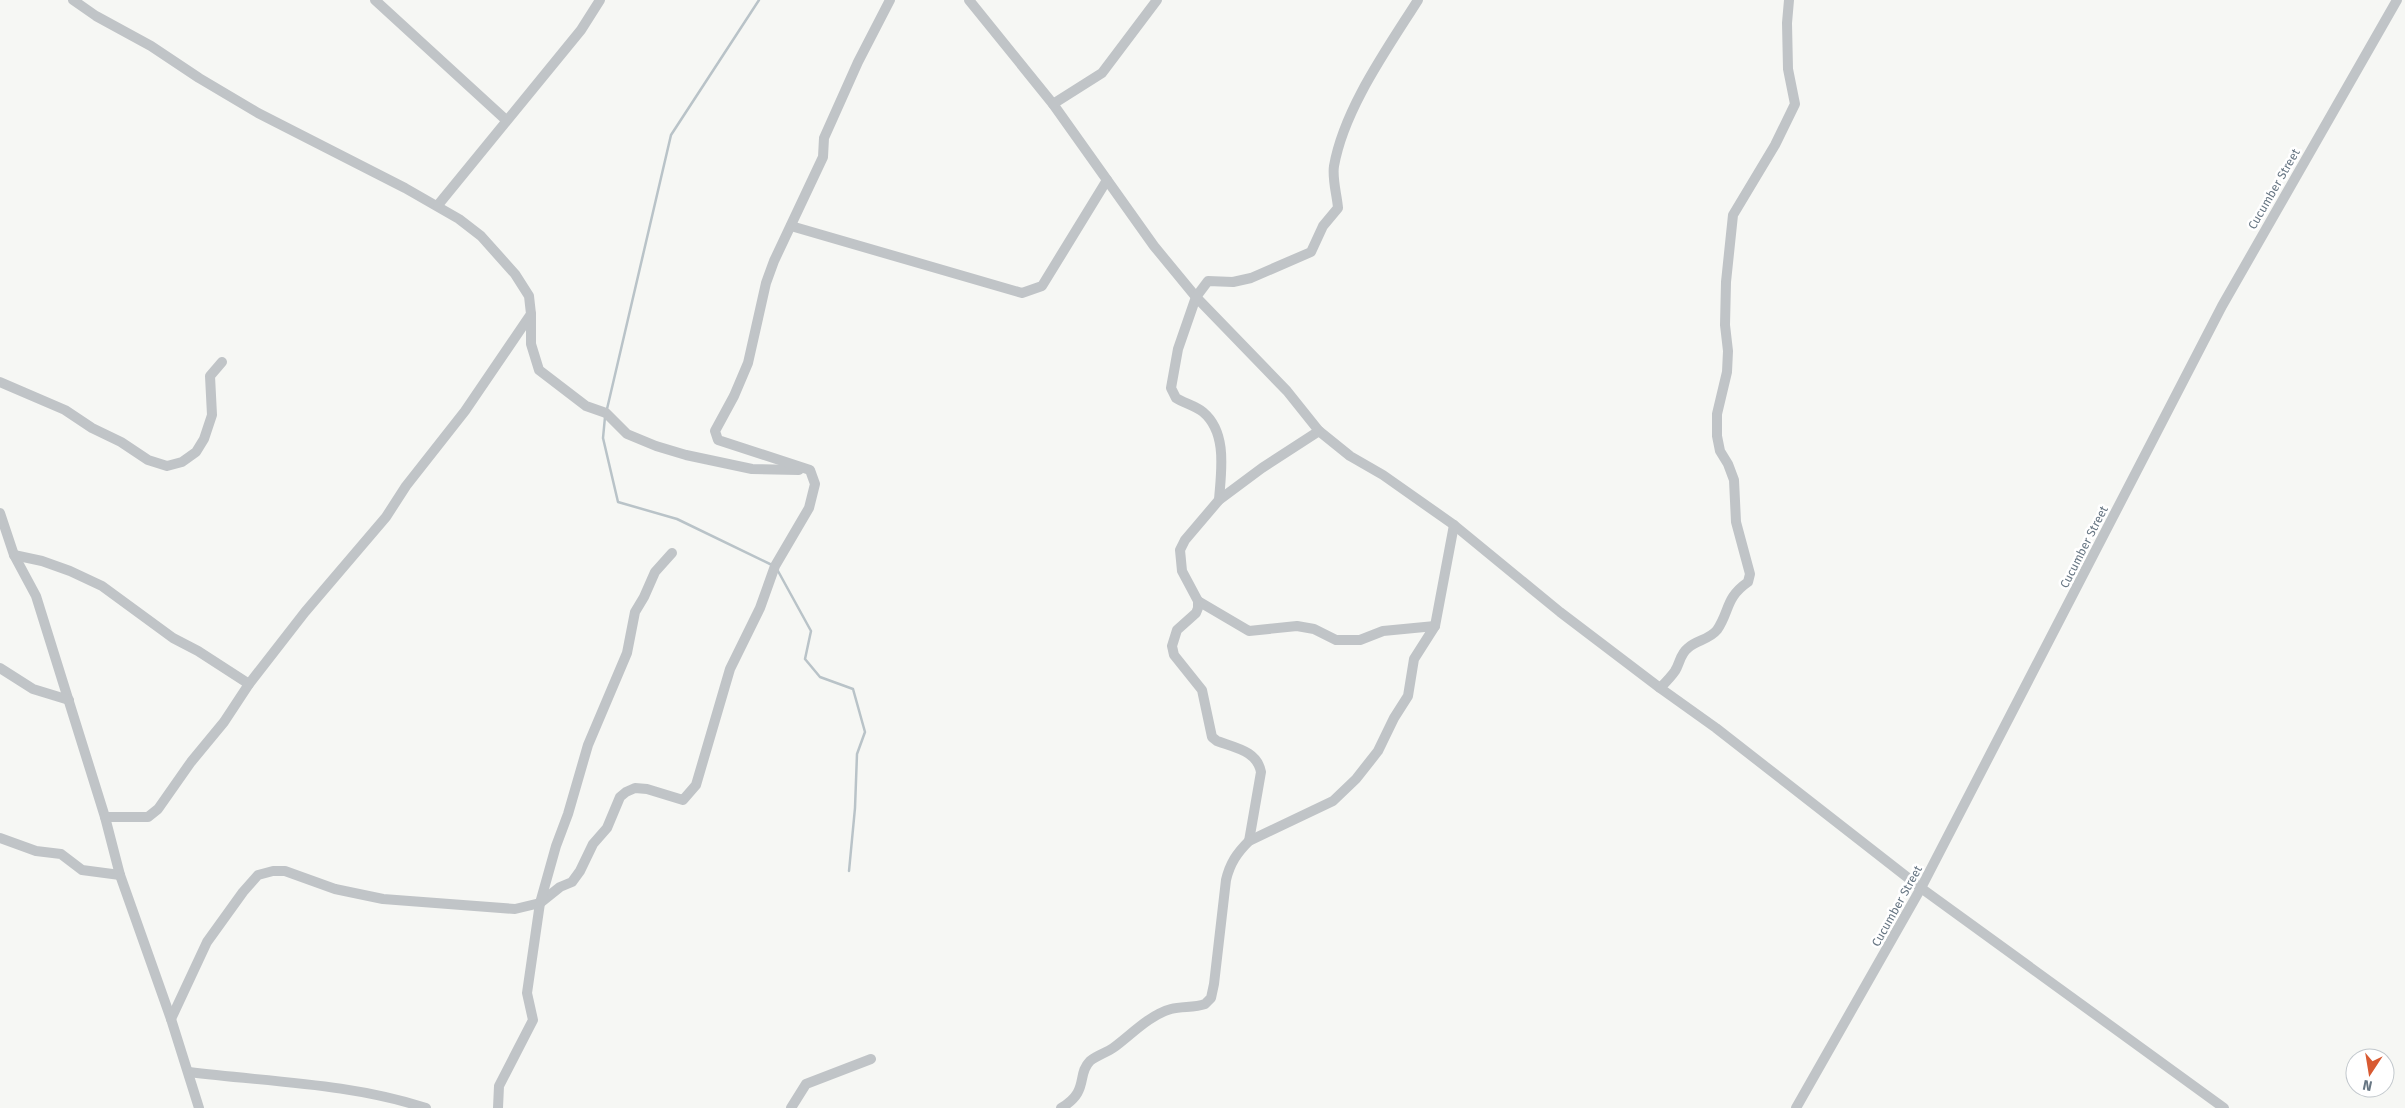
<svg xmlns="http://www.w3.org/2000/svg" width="2405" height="1108" viewBox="0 0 2405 1108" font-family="'Fira Sans',sans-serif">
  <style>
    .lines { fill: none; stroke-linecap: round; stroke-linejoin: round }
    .stream { stroke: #b9c3c8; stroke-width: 2.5 }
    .minor { stroke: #c0c4c7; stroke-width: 10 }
    .labels { text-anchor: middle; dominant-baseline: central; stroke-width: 5; stroke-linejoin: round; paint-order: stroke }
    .street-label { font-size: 12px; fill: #677683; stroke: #fff }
  </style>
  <rect width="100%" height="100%" fill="#f6f7f4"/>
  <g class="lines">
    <g class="stream">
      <polyline points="607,409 671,135 759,0"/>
      <polyline points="605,417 603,438 618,502 677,519 772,565"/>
      <polyline points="778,571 811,631 805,659 820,677 853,689 865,732 857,754 855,808 849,871"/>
    </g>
    <g class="minor">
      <polyline points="73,0 96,16 151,46 199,78 258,113 405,188 459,219 481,236 515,274 529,296 531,314 465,411 406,486 386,517 305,612 249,684 224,722 191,762 158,809 148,817 105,817"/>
      <polyline points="375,0 506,120"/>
      <polyline points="969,0 1053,104 1154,246 1196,297 1287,391 1319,431 1350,456 1383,475 1454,525 1560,612 1660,688 1716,728 1921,888 2224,1108"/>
      <polyline points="1053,104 1102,73 1157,0"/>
      <polyline points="438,205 581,30 600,0"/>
      <polyline points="791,226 1022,293 1042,286 1107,180"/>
      <polyline points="531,314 531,344 539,370 586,406 606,413 627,434 656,446 686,455 752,469 799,470"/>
      <polyline points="0,382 65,410 92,428 121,442 148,460 167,466 182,462 196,452 204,439 212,415 210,376 222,362"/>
      <path d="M1219,500C1221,472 1228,433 1203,412C1196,406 1184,403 1176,398L1171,388L1178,349L1196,297L1208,281L1233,282L1251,278L1311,252L1323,226L1338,208C1337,195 1332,179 1334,166C1344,109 1387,49 1418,0"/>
      <polyline points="0,513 14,555 36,596 105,817 120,875 171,1019 199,1108"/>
      <polyline points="14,555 42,561 70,571 102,586 173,638 198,651 249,684"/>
      <polyline points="1198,601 1249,631 1297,626 1314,629 1336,640 1360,640 1383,631 1435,626"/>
      <polyline points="0,668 33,689 69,700"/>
      <path d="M1660,688C1665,683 1671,677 1675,671C1680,663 1680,654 1688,648C1696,640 1709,640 1717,630C1730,611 1725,598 1748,582L1750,574L1736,522L1734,480L1728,464L1720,451L1717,436V414L1727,372L1728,351L1725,325L1726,282L1733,215L1775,145L1795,104L1788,69L1787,23L1789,0"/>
      <polyline points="0,838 36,851 61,854 82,870 120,875"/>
      <path d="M1249,841L1261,772C1257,751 1236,748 1217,741L1212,737L1202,690L1174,655L1172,646L1177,630L1196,613L1198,608V601L1182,571L1180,550L1185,540L1219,500L1262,468L1319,431"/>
      <polyline points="171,1019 207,942 243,892 258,875 273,871 285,871 335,889 383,899 515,909 540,903 560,887 572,882 580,871 593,844 607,828 620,797 626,792 635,788 647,789 683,800 696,785 730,669 760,608 775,566 809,508 815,484 810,470 718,440 715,431 734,396 748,363 766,283 774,261 823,157 824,138 858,62 890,0"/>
      <path d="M189,1072C268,1082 349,1083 426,1108"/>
      <polyline points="498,1108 499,1086 533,1020 527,993 540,903 556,846 568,814 588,745 627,653 635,612 644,597 655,572 672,553"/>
      <polyline points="791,1108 806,1084 871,1059"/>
      <path d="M1061,1108C1090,1091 1076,1075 1090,1061C1097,1055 1106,1053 1113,1048C1131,1035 1149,1015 1171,1009C1182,1006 1194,1008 1205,1004L1211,998L1214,984L1226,880C1230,863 1237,853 1249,841L1333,801L1356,779L1378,751L1394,718L1408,696L1414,659L1435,626L1454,525"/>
      <polyline points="1796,1108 1921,888 2222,306 2397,0"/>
    </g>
  </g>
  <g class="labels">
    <g class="street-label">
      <text transform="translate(2274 189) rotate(-60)">Cucumber Street</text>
      <text transform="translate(2084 547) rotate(-63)">Cucumber Street</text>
      <text transform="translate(1897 906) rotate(-61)">Cucumber Street</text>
    </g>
  </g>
  <g transform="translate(2370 1073) rotate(192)"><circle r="24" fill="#ffffff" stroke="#c2c8cd"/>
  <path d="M0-4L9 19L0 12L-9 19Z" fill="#d85a32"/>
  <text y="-8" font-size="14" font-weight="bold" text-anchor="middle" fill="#677683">N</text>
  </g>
</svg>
